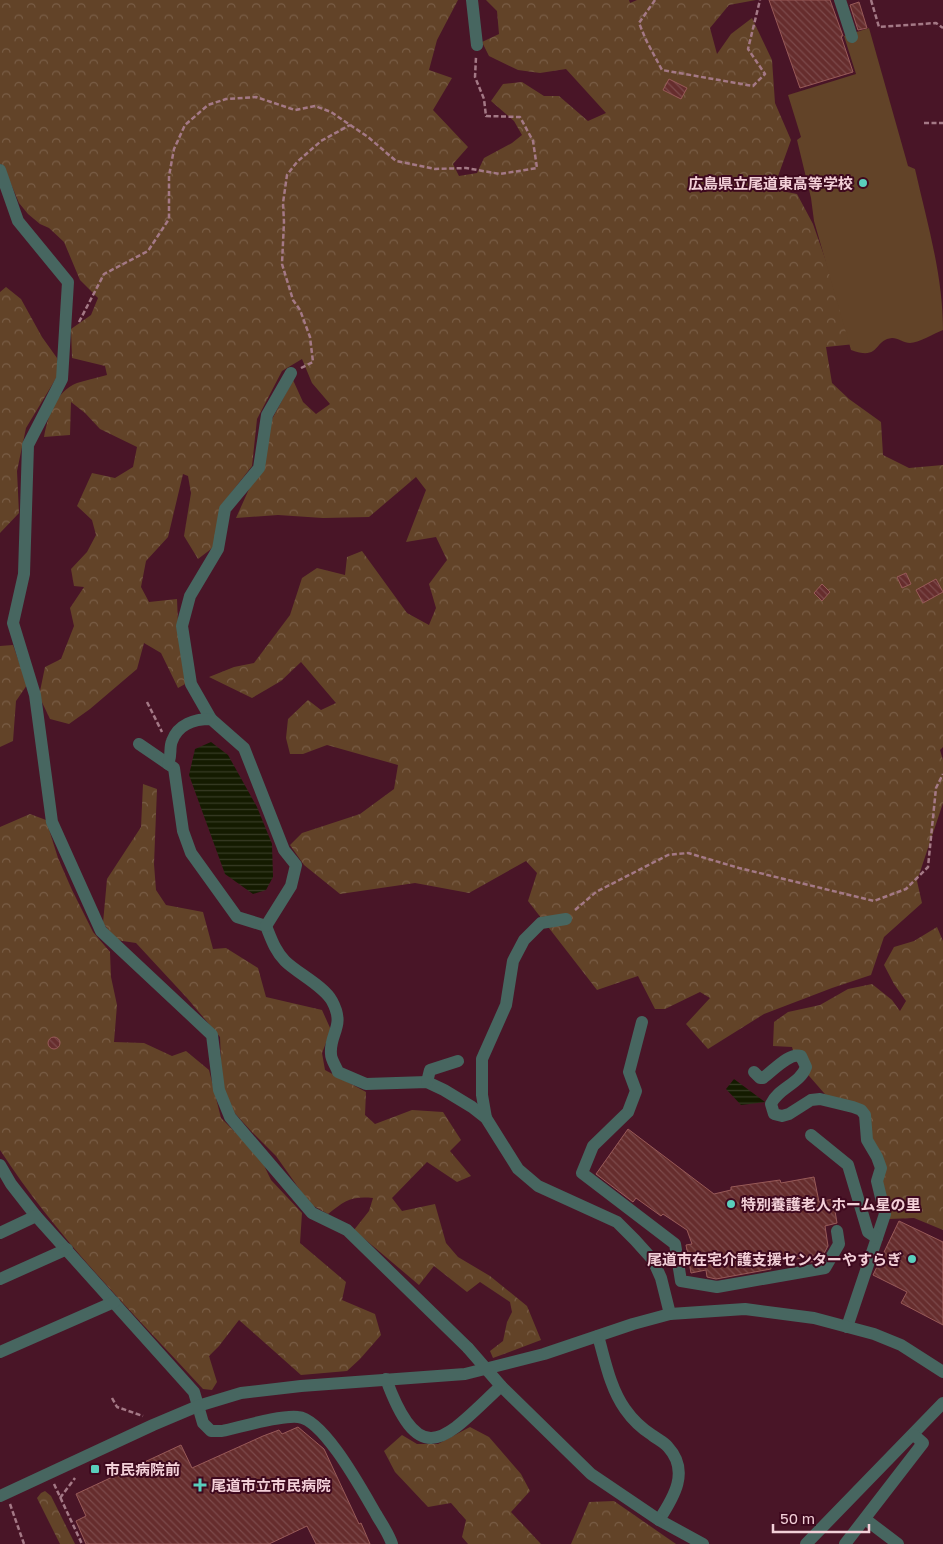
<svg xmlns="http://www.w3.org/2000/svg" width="943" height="1544" viewBox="0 0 943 1544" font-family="'Golos Text','Noto Sans JP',sans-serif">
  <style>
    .forest { fill: url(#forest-crowns) }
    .park { fill: #624328 }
    .water { fill: url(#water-rules) }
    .building { fill: url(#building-back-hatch); stroke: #985a58 }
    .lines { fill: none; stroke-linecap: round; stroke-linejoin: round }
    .path { stroke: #a47986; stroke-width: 2.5; stroke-dasharray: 5 2.5; stroke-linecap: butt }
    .minor { stroke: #476660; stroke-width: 12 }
    .minor-bridge { stroke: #476660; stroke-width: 12 }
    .poi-dot { fill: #5acebc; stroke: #3e091e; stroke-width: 2 }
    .labels { text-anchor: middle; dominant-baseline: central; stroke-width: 4; stroke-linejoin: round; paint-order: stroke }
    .poi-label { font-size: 15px; font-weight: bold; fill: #f3d0d8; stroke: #3e091e; text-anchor: start }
  </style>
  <defs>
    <pattern id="forest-crowns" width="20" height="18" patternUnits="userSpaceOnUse" patternTransform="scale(1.25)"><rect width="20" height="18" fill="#624328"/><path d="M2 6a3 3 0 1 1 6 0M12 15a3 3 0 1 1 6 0" fill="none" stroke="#795d46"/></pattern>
    <pattern id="water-rules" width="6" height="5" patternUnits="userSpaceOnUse" patternTransform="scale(1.25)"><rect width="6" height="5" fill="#141b00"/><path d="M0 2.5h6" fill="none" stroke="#373b24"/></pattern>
    <pattern id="building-back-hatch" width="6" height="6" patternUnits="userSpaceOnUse" patternTransform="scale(1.25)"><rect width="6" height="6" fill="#662d2d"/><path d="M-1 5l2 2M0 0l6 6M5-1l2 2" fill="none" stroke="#7c4a4b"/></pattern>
  </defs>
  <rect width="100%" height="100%" fill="#491527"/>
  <g class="forest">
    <path d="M0,0H458L437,40L429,70L452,78L433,110L468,147L453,164L459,176L477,173L484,158L512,143L522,135L514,121L491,101L503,84L522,82L544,96H559L588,121L606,113L566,69L540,73L518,70L489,56L482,42L499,34L497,11L486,0H629L630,3L637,0H756L729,5L710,28L717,54L731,34L752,18L772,60L775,103L791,140L777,179L767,188L797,194L813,224L855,344L826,347L832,383L849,399L881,422L883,455L909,468L943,465V747L940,750L943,760V803L917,881L922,903L884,937L871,975L832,988L764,1014L708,1049L686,1024L710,998L700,992L665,1009H655L638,976L597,990L528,901L537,873L526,861L469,893L415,883L340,894L304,865L290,845L302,833L360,814L394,789L398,765L327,745L303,754H290L286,738L288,719L308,700L321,710L336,703L301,662L281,681L252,698L209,677L234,667L254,663L290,615L302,578L317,568L345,575L347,557L362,551L407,613L429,625L436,608L429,584L447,560L436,537L406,542L426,490L416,477L369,517L323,518L278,515L236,518L249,489L270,423L293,380L303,402L316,414L330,404L312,383L302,359L282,371L257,419L252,466L220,507L215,546L198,559L184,536L191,493L188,476L183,474L168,537L146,561L141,587L149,602L177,599L178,624L187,683L178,688L161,653L144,643L137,669L90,709L69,724L50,719L39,696L45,667L61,659L74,626L70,608L84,587L74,586L71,569L87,552L96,535L92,520L77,506L92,473L115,478L133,467L137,447L100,429L85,413L71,402L70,435L44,437C48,416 55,392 77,383C86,380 97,378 107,375L105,366L72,358L71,329L91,315L98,298L80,280L64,242L49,228L40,224L28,214L19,203L3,165L0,164Z"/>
    <polygon points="6,287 21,299 42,337 57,358 58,375 26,428 17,471 19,513 0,533 0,292"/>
    <polygon points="13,645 27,685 16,701 13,741 0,747 0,646"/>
    <path d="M143,784L157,789L154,864L156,890L166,905L203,912L213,949L226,948L258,968L266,997L322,1010L331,1030L322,1053L325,1070L366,1092L365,1115L375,1124L412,1110L443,1112L461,1140L450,1151L471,1176L457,1182L427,1162L392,1198L402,1211L435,1204L446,1243L458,1257L490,1276L527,1306L541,1340L493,1358L490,1351L503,1341L507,1322L512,1312L510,1302L480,1282L467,1292L434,1266L419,1285L354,1230L369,1211L373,1198C350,1196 345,1201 328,1214L310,1204L276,1156L252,1132L231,1109L222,1086L220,1037L187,998L136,943L116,940L103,923L107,879L141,827Z"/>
    <path d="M30,814L46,820L58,858L72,890L93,932L110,952L111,977L117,1005L114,1042L144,1043L172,1056L186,1051L209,1070L221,1118L260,1157L271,1180L302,1213L300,1243L346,1282L342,1300L375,1314L381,1335L360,1359L347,1371L301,1375L239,1320L219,1346L209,1356L217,1382L212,1390L203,1389C132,1312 57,1238 0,1150V827Z"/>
    <polygon points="937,927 943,941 943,1230 914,1218 888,1219 864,1116 831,1101 796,1061 792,1047 773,1046 774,1022 788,1012 820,1005 848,989 872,984 892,1000 900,1011 906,1001 894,984 884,965 894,947 914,941"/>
    <polygon points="470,1427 489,1437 521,1474 530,1491 511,1512 541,1544 468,1544 462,1537 466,1520 451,1503 428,1507 395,1472 384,1451 402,1435 417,1444 438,1444"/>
    <polygon points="45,1491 51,1496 75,1544 60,1544 37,1498 41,1493"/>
    <polygon points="614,1501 676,1544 571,1544 589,1502"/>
  </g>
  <path class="park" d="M869,28L908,166L915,169C927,222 943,275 943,330C935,333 918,343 910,343C904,343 898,338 892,338C873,340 881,361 851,350L814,221L811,198L797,140L801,137L788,95L856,74L844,36Z"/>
  <g class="water">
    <polygon points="211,742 228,755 257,807 272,844 273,877 266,890 253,894 225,874 189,775 195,749"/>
    <polygon points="734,1079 765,1102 741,1105 726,1089"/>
  </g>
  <g class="building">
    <polygon points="769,0 830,0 843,36 841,36 853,72 800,88"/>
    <polygon points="859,2 867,28 858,30 850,5"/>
    <polygon points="669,79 687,88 681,99 663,90"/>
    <polygon points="906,573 911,584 902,588 897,577"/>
    <polygon points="936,579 943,592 923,603 916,590"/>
    <polygon points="822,584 830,592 822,601 814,593"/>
    <circle cx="54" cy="1043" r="6"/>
    <polygon points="628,1129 714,1194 731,1190 731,1187 780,1180 781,1183 814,1177 819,1202 833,1199 837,1223 825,1226 828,1246 820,1261 809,1262 808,1257 770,1263 771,1269 716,1279 707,1277 706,1270 691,1273 686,1245 692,1244 687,1230 663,1214 661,1216 636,1198 633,1202 596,1174"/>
    <polygon points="899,1221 943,1242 943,1325 901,1303 907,1292 873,1275"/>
    <polygon points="298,1427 324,1449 359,1524 361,1523 370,1544 316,1544 307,1526 269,1544 86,1544 76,1521 86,1516 76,1494 181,1445 192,1468 263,1436 279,1430 282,1434"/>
  </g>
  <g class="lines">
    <g class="path">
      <polyline points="655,0 639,23 646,40 662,70 753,86 765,74 748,49 760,0"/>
      <polyline points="871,0 879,27 936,23 943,28"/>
      <polyline points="924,123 943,123"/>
      <polyline points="79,322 104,274 148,251 169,219 169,176 174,149 185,125 208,105 226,99 256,97 295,110 315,106 331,112 368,137 396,161 435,169 466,168 500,174 537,168 533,141 520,117 486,116 484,99 475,77 476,57"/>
      <polyline points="301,368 313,362 310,337 300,310 293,300 282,264 284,222 283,203 287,175 297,162 321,141 350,125"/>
      <polyline points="147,702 162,732"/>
      <polyline points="575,910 596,892 668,855 688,853 739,868 874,901 906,889 928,867 936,788 943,774"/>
      <polyline points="112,1398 117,1407 143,1416"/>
      <polyline points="54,1484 82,1544"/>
      <polyline points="60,1498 75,1478"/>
      <polyline points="10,1504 24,1544"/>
    </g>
    <g class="minor">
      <polyline points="472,0 477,45"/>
      <polyline points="840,0 852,37"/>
      <polyline points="0,170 18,221 68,282 62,379 28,445 24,574 13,623 35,695 52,822 101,931 212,1035 219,1090 230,1117 312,1213 347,1230 468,1348"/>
      <polyline points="211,719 191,684 182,626 190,596 218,549 225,509 259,468 267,415 291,373"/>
      <path d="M139,744L174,768L183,831L191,853L237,917L266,926C271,938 275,951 285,961C297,973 324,986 332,1001C346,1027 329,1033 331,1054C331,1060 336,1066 338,1072L366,1084L427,1082L444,1090L472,1107L486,1118L518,1169L538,1186L617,1222L635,1240L653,1260L661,1278L670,1314"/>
      <path d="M168,764C172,756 169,748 172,741C178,724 195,719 211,719L244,748L284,850L296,865L291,886L266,926"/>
      <polyline points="642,1022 629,1072 636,1091 628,1112 593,1146 582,1173 675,1244 681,1281 717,1287 825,1268 839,1244 837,1231"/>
      <path d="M754,1072L760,1078H763C773,1071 789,1052 801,1056L806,1067C800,1084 778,1088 771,1104L774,1114L782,1116L789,1114L811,1100L820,1099L853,1107L861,1110L865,1115L867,1140L877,1157L881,1168L877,1181L885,1214L847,1327"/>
      <polyline points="427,1082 430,1070 458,1061"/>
      <polyline points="486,1118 482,1095 482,1059 506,1005 513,961 524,940 541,923 566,919"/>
      <polyline points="811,1135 848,1165 868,1232 877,1238"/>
      <path d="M0,1165L11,1184L36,1216L194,1392L203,1423L211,1431H222C241,1427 280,1415 298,1417C324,1419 363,1492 376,1514C381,1523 389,1534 392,1544"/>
      <polyline points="0,1233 36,1216"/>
      <polyline points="0,1279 67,1249"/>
      <path d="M598,1336C605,1360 610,1388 625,1409C632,1419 641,1428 652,1435C657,1439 664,1442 668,1447C690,1471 674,1497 659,1520"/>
      <polyline points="0,1352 114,1302"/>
      <path d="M386,1379C421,1475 447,1436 501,1386L591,1474L659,1520L703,1544"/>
      <polyline points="0,1496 153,1425 198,1406 241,1393 301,1386 465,1374 544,1354 633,1324 670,1314 745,1309 814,1318 874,1334 901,1345 943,1372"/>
      <polyline points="865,1519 898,1544"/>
      <polyline points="806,1544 943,1403"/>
      <polyline points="845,1544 923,1443 914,1435"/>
    </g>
    <polyline class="minor-bridge" points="468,1348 501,1386"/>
  </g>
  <g class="poi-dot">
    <circle cx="863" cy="183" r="5"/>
    <circle cx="731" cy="1204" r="5"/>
    <circle cx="912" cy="1259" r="5"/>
    <rect x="90" y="1464" width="10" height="10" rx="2.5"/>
    <path d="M197.5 1477.5h5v5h5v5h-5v5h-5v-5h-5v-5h5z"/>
  </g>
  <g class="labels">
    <g class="poi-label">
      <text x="853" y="183" text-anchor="end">広島県立尾道東高等学校</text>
      <text x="741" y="1204">特別養護老人ホーム星の里</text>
      <text x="902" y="1259" text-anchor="end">尾道市在宅介護支援センターやすらぎ</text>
      <text x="105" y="1469">市民病院前</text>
      <text x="211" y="1485">尾道市立市民病院</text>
    </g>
  </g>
  <path d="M773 1524v8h96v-8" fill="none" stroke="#f3d0d8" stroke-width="2.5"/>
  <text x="780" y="1524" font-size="15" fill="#f3d0d8" stroke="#3e091e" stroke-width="4" paint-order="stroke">50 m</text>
</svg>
